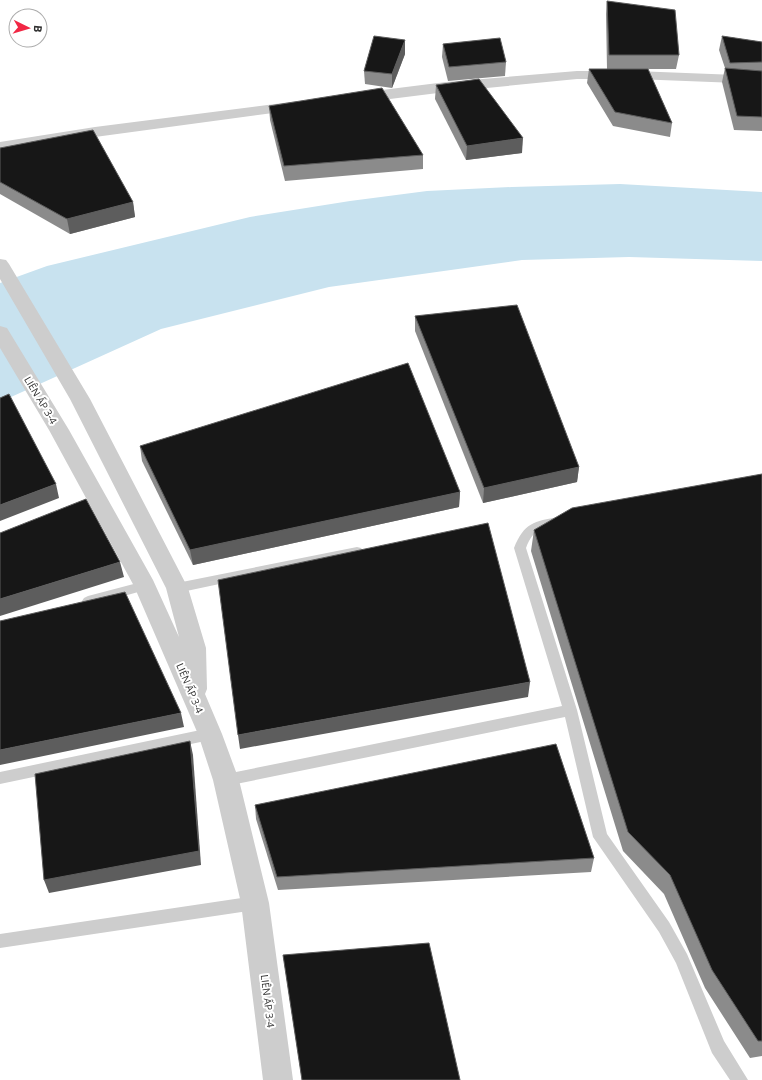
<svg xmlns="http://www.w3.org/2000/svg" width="762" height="1080" viewBox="0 0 762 1080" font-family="'Open Sans',sans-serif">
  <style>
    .water { fill: #c8e2ef }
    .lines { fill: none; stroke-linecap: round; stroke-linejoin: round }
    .lane { fill: #cdcdcd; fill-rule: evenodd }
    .street { fill: #cdcdcd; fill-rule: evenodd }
    .wall { fill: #8b8b8b }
    .shaded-wall { fill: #5d5d5d }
    .building { fill: #171717; stroke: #5d5d5d }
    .labels { text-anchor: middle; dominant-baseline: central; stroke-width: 4; stroke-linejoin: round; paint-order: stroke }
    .street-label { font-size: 10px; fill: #303030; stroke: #fff }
  </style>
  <rect width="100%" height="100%" fill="#fff"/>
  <polygon class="water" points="620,184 762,192 762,261 629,257 522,260 329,287 161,329 0,402 0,283 47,266 250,217 350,201 427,191 512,187"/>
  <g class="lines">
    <g class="lane">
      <path d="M559,517L563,518L565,521L563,524C544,530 534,526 526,548L577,710L607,834L669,922L687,954L724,1041L748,1080H730L712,1053L676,963L659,932L593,837L565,717L226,786L221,784L219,780L221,776L226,774L562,706L514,548C524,523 534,521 559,517Z"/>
      <polygon points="357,547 361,548 363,551 361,554 177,593 173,591 171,588 173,585 177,583"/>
      <polygon points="145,581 149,583 151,586 149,589 88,606 84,604 82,601 84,598 88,596"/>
      <polygon points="210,728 215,730 217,734 215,738 210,740 0,784 0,772"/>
      <polygon points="255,896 260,898 263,903 260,908 255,910 0,948 0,934"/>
    </g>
    <g class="street">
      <polygon points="577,71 635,71 762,76 762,84 635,79 577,79 446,92 358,103 353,101 350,98 353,95 358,93 446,82"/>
      <polygon points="298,101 303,103 306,106 303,109 95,137 0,152 0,142 95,127"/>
      <polygon points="0,259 6,260 9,264 90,399 188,588 206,648 207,689 205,694 222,734 239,780 269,903 293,1080 263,1080 241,903 213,780 198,734 134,586 49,430 0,348 0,326 7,328 69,430 153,580 179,637 166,588 70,399 0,279"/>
    </g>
  </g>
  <g class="wall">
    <polygon points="607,1 679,55 676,69 648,69 672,123 670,137 613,126 587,83 589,69 607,69 606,14"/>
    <polygon points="722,36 762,42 762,131 734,130 722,82 725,68 719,50"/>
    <polygon points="405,40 405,54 392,88 365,84 364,71"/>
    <polygon points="443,44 506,62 505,76 448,81 442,57"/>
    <polygon points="436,85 522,153 466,160 435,99"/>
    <polygon points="269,106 423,155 423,169 285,181 270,120"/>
    <polygon points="0,148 133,202 135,217 70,234 0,194"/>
    <polygon points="415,316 579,467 577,482 483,503 415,331"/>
    <polygon points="140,446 460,492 459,507 193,565 142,461"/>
    <polygon points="762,474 762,1056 750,1058 705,988 664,894 623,851 531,551 534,530"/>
    <polygon points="255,805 594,858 591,872 278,890 256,819"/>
    <polygon points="283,955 460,1080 302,1080"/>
  </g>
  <g class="shaded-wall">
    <polygon points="405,40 405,54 392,88 392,74"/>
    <polygon points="523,138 522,153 466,160 467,146"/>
    <polygon points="133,202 135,217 70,234 67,219"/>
    <polygon points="579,467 577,482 483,503 484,488"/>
    <polygon points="56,484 59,498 0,521 0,505"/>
    <polygon points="460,492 459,507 193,565 190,550"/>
    <polygon points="120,562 124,577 0,616 0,599"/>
    <polygon points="530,682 528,697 240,749 238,735"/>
    <polygon points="181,713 184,727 0,765 0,750"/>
    <polygon points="190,741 193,755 201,865 49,893 44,880"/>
  </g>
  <g class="building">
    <polygon points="607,1 675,10 679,55 609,55"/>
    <polygon points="374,36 405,40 392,74 364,71"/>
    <polygon points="722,36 762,42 762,62 730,63"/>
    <polygon points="500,38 506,62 449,67 443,44"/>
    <polygon points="725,68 762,71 762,117 737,116"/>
    <polygon points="589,69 648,69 672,123 615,112"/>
    <polygon points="479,79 523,138 467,146 436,85"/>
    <polygon points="382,88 423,155 284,166 269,106"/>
    <polygon points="93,130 133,202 67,219 0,182 0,148"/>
    <polygon points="517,305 579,467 484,488 415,316"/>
    <polygon points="408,363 460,492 190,550 140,446"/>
    <polygon points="9,394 56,484 0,505 0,398"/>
    <polygon points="762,474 762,1041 758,1041 712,970 670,875 628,832 534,530 572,508"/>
    <polygon points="86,499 120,562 0,599 0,533"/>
    <polygon points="488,523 530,682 238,735 218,580"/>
    <polygon points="125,592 181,713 0,750 0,621"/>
    <polygon points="190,741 199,851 44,880 35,774"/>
    <polygon points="556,744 594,858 277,877 255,805"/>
    <polygon points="429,943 460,1080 302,1080 283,955"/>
  </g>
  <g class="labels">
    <g class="street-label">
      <text transform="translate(41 400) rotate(59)">LIÊN ẤP 3-4</text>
      <text transform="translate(190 688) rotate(67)">LIÊN ẤP 3-4</text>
      <text transform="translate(268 1001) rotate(83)">LIÊN ẤP 3-4</text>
    </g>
  </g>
  <g transform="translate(28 28) rotate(95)"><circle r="19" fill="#ffffff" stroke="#acacac"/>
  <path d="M0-3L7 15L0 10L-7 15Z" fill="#f12744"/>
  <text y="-6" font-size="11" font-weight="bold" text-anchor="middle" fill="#303030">B</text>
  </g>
</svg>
